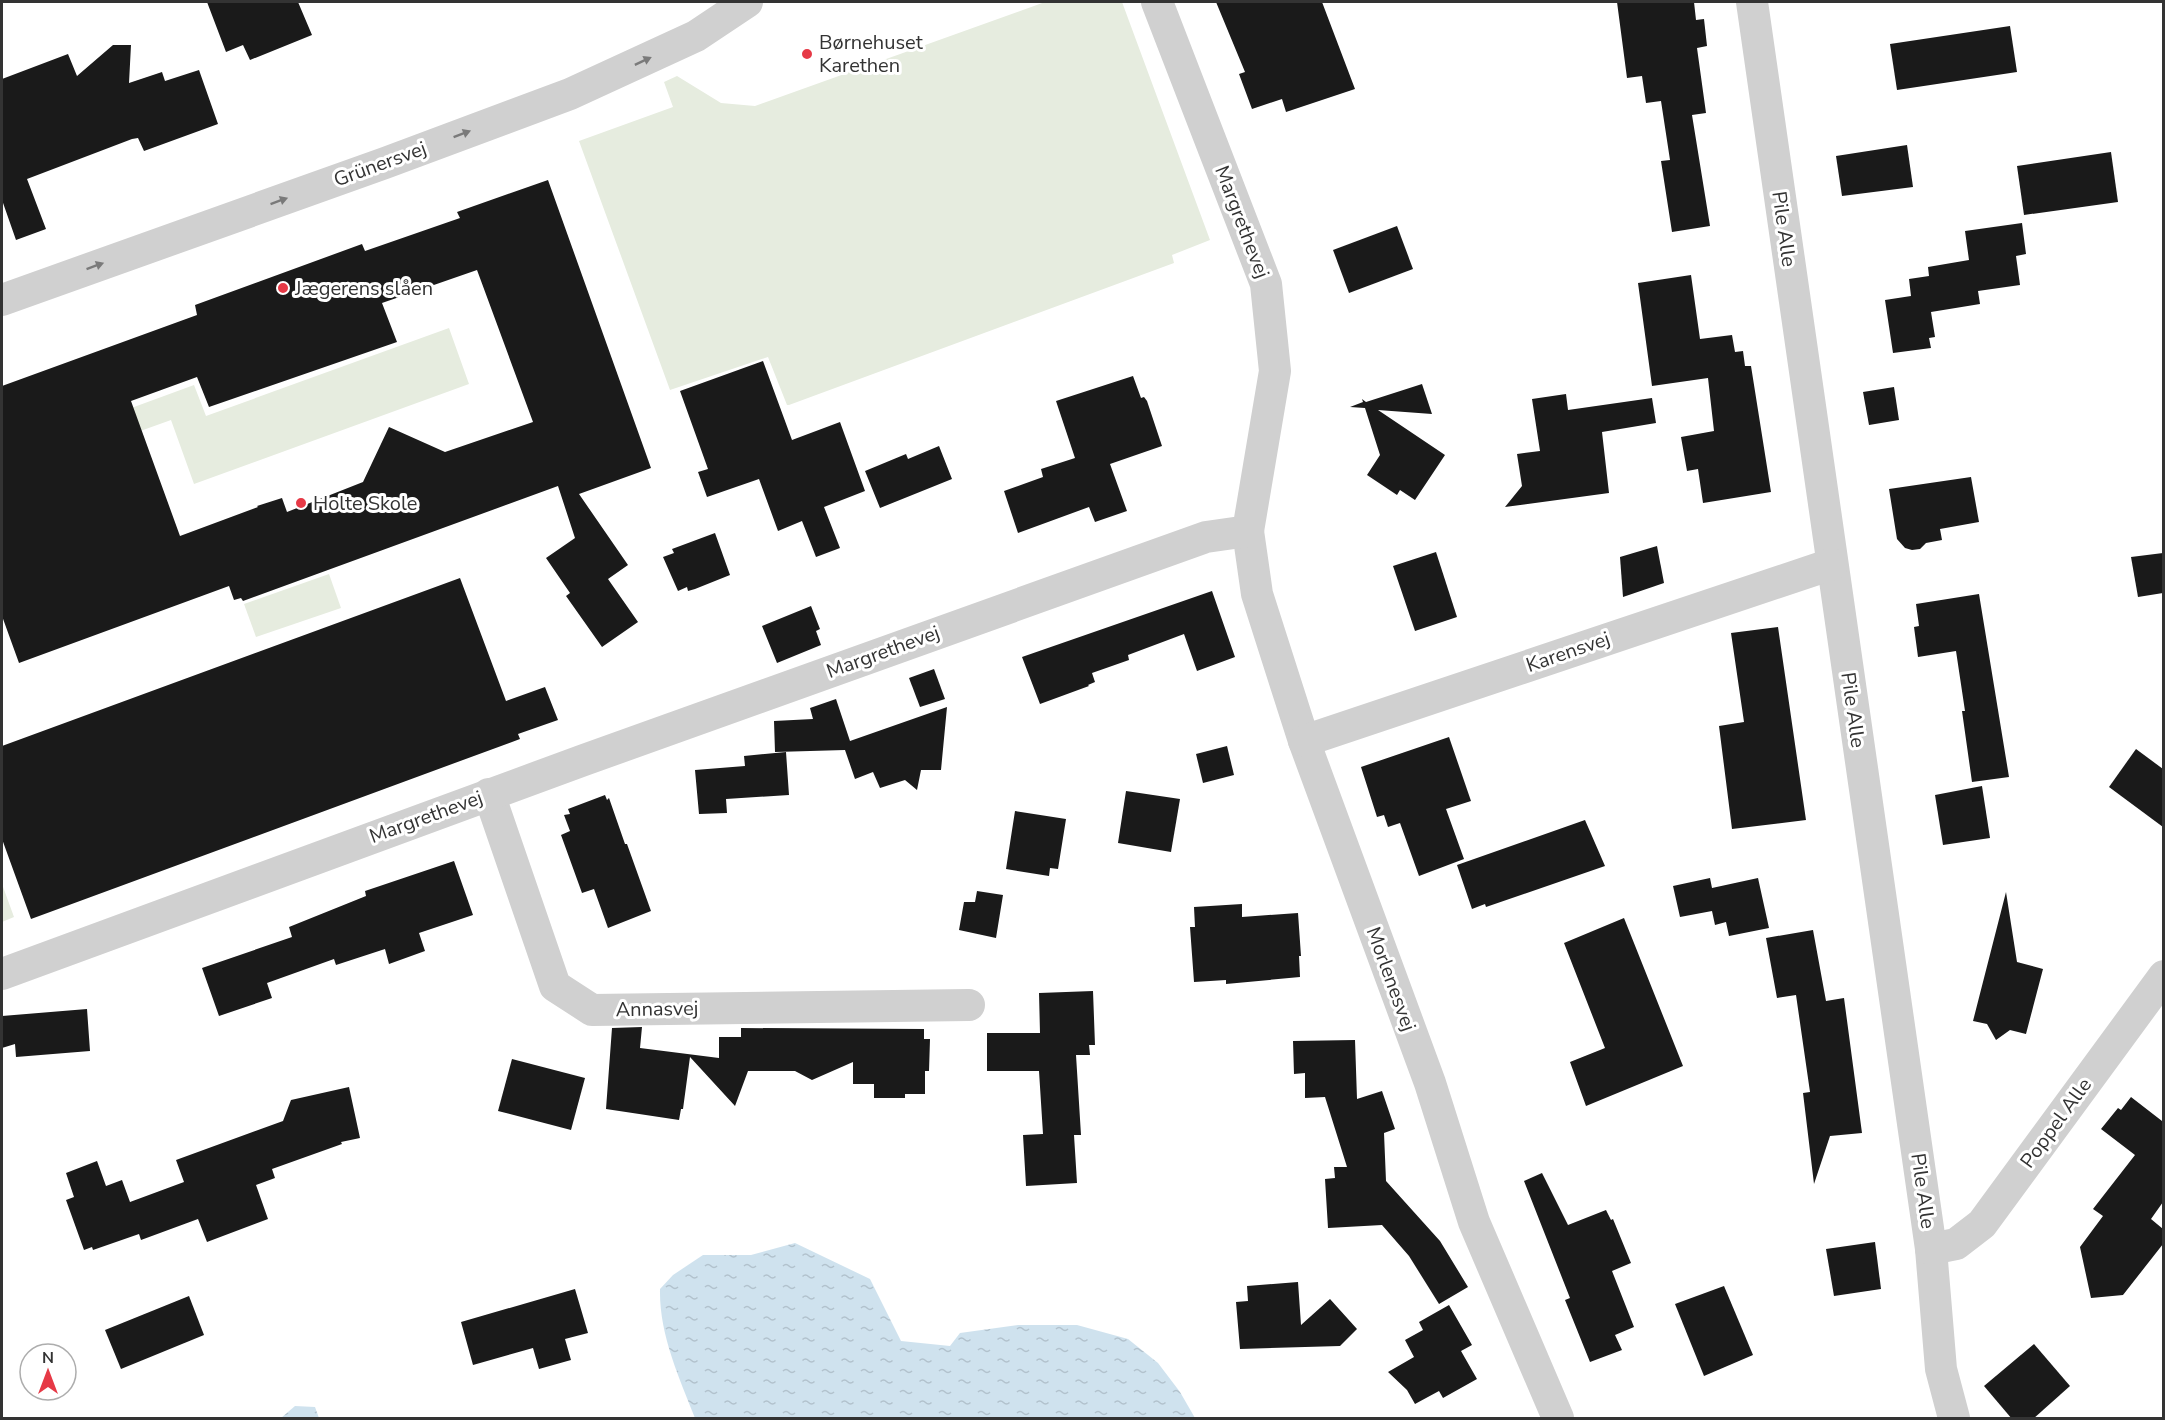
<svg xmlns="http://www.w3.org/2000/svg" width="2165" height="1420" viewBox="0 0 2165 1420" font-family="'Nunito Sans',sans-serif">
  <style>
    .green { fill: #e6ecdf }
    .water { fill: url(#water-ripples) }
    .building { fill: #1a1a1a; fill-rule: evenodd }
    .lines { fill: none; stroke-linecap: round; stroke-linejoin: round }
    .street { stroke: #d0d0d0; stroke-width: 32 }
    .oneway { fill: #7a7a7a }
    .poi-dot { fill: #e63946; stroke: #fff; stroke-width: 2 }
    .labels { text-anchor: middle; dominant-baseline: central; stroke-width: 6; stroke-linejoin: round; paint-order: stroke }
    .poi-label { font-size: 20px; fill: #333; stroke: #fff; text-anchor: start }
    .street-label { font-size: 20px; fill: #333; stroke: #fff }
  </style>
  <defs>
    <pattern id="water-ripples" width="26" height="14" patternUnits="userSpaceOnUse" patternTransform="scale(1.5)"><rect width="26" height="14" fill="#cfe2ee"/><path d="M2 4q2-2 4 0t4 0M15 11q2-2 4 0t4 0" fill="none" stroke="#b2c2cd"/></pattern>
  </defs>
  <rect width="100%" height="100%" fill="#fff"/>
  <g class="green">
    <polygon points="1045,2 1122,2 1210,240 1172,255 1174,263 789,405 787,405 768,357 670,390 579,141 673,107 664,82 677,76 721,103 755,106"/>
    <polygon points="449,328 469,384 194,484 171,420 93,448 85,425 194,385 206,416"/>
    <polygon points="329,574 341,608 256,637 244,604"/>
    <polygon points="2,884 14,917 2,922"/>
  </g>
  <g class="water">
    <path d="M795,1243L870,1279L901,1341L950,1346L960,1333L1018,1325H1077L1128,1339L1158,1363L1180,1392L1195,1418H695C679,1377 659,1334 660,1289L673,1275L703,1255H751Z"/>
    <polygon points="295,1406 315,1407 319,1418 281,1418"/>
  </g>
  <g class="building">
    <polygon points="207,2 298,2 312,35 250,60 243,45 226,52"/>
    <polygon points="1216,2 1322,2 1355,89 1286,112 1282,99 1252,109 1239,74 1245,72"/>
    <polygon points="1617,2 1694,2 1696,20 1704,19 1707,46 1697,48 1706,113 1692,115 1710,226 1672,232 1661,161 1670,160 1661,101 1646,103 1642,76 1627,78"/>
    <polygon points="2010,26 2017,72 1897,90 1890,44"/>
    <polygon points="113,45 131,45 129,83 162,72 165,81 199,70 218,124 144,151 138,138 132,139 27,179 46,229 16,240 2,200 2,79 68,54 77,76"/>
    <polygon points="1907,145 1913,187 1842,196 1836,156"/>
    <polygon points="2111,152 2118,202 2024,215 2017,166"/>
    <path d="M548,180L651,468L579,494L628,565L608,579L638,622L602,647L566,596L570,593L546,558L575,538L558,486L243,601L241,598L234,600L229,586L19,663L2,616V386L197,315L195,305L362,244L365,251L460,218L457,212ZM477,270L533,422L445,452L389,427L363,482L287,512L282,498L257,506L258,507L180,536L131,401L197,377L209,407L397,342L382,303Z"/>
    <polygon points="2022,223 2026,254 2016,256 2020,285 1978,291 1980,304 1931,312 1935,337 1929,338 1931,348 1893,353 1885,300 1911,296 1909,279 1929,276 1928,267 1969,260 1965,231"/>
    <polygon points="1397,226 1413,269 1349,293 1333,250"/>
    <polygon points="1691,275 1700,339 1732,335 1735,352 1743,351 1745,366 1751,366 1771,492 1703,503 1698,469 1687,471 1681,437 1714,431 1708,378 1652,386 1638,283"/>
    <polygon points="763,361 792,440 840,422 865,491 824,507 840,548 816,557 802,521 778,531 759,479 707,497 698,472 708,469 680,391"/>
    <polygon points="1133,376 1141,398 1144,397 1147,401 1162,446 1110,464 1127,511 1095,522 1089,507 1018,533 1004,491 1043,477 1041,469 1075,458 1056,401"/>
    <polygon points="1422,384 1432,414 1378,410 1445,455 1415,500 1400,490 1397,495 1367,475 1380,455 1365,408 1350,407 1363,402 1362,399 1366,402"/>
    <polygon points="1894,387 1899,420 1869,425 1863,392"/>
    <polygon points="1566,394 1568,410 1652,398 1656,423 1602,432 1609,493 1505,507 1522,486 1517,454 1540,451 1532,399"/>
    <polygon points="939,446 952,479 880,508 865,471 906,454 908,459"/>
    <polygon points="1971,477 1979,522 1940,529 1942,540 1926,543 1920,549 1912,550 1905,548 1897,539 1889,489"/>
    <polygon points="715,533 730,575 695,589 688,591 687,587 678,591 663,557 674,553 672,549"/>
    <polygon points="1657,546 1664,583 1623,597 1620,557"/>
    <polygon points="1436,552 1457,617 1415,631 1393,566"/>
    <polygon points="2163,553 2163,593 2138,597 2131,557"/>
    <polygon points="460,578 506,701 545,687 558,720 518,734 520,739 31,919 2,839 2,746"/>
    <polygon points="1212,591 1235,657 1197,671 1184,634 1128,655 1129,660 1092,673 1095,682 1088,685 1089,686 1040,704 1022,657"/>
    <polygon points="1979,594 2009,777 1972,782 1962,711 1965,711 1956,651 1918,657 1914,627 1919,626 1916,604"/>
    <polygon points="811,606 820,629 816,631 821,645 777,663 762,626"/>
    <polygon points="1778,627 1806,820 1732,829 1719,726 1744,722 1731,633"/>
    <polygon points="934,669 945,699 920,707 909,678"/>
    <polygon points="836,699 850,741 947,707 941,770 921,770 917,790 905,780 880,788 873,772 855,779 845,750 775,752 774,721 813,719 810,708"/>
    <polygon points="1449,737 1471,801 1446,809 1464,859 1419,876 1400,823 1388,827 1384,815 1377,817 1361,767"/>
    <polygon points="1227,746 1234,775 1203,783 1196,754"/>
    <polygon points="2136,749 2163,769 2163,827 2109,787"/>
    <polygon points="786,752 789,795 726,799 727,813 699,814 695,770 745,766 744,756"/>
    <polygon points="1982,786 1990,838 1943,845 1935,795"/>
    <polygon points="1126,791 1180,799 1171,852 1118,843"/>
    <polygon points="605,795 607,800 609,798 625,844 627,844 651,911 608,928 594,889 582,893 561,835 570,831 564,815 570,814 568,809"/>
    <polygon points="1015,811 1066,819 1058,869 1050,868 1049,876 1006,869"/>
    <polygon points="1585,820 1605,866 1486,907 1485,904 1472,909 1457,865"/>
    <polygon points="454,861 473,915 419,933 425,951 389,964 385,949 336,965 334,959 267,983 272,998 219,1016 202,968 292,937 289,927 366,896 365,891"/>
    <polygon points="1710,878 1712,888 1758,878 1769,928 1729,936 1726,922 1715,925 1712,911 1680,917 1673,886"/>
    <polygon points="977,891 1003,895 996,938 959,930 964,902 975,902"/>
    <polygon points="2006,892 2017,962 2043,969 2026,1034 2010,1030 1996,1040 1987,1024 1973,1021"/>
    <polygon points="1242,904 1242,917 1298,913 1301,956 1299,956 1300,977 1226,984 1226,980 1194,982 1190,927 1195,927 1194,907"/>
    <polygon points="1624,918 1683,1066 1586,1106 1570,1062 1605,1048 1564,943"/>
    <polygon points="1813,930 1826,1001 1844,998 1862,1133 1830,1136 1814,1184 1803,1093 1810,1092 1796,995 1777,998 1766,938"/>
    <polygon points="1093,991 1095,1045 1089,1045 1090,1055 1076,1055 1081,1135 1074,1135 1077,1183 1026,1186 1023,1135 1043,1134 1039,1071 987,1071 987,1033 1040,1033 1039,993"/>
    <polygon points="87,1009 90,1051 16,1057 15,1044 2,1048 2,1016"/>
    <polygon points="642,1027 640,1048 719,1058 719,1037 741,1037 741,1028 924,1029 924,1039 930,1039 929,1071 925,1071 925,1094 905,1094 905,1098 874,1098 874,1084 853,1084 853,1062 812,1080 795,1071 748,1071 735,1106 690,1057 683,1109 681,1109 679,1120 606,1109 612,1028"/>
    <polygon points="1355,1040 1357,1099 1382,1091 1395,1129 1384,1133 1386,1181 1440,1241 1468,1287 1439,1304 1409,1256 1382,1225 1328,1228 1325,1179 1335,1178 1334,1167 1347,1167 1325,1097 1305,1098 1305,1073 1294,1074 1293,1041"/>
    <polygon points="512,1059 585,1078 571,1130 498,1111"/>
    <polygon points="349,1087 360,1138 341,1142 342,1144 272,1169 275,1178 256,1185 268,1219 207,1242 198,1219 141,1240 139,1234 93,1250 92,1247 84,1250 66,1200 74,1197 66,1173 97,1161 106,1186 122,1180 130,1202 184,1182 176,1160 283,1121 291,1100"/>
    <polygon points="2131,1097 2162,1121 2163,1119 2163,1202 2151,1219 2163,1229 2163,1244 2123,1295 2091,1298 2080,1247 2103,1216 2093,1209 2135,1155 2101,1129 2118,1108 2121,1110"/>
    <polygon points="1542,1173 1568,1225 1606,1210 1611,1220 1613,1219 1631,1263 1612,1271 1634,1327 1615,1335 1622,1350 1590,1362 1565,1300 1570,1298 1524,1181"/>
    <polygon points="1875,1242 1881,1289 1834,1296 1826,1249"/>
    <polygon points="1298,1282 1301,1325 1330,1299 1357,1329 1340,1346 1240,1349 1236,1302 1248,1301 1247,1286"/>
    <polygon points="1724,1286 1753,1355 1704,1376 1675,1304"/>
    <polygon points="575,1289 588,1333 565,1339 571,1360 539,1369 533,1348 473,1365 461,1322"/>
    <polygon points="189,1296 204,1335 121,1369 105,1330"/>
    <polygon points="1449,1305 1472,1345 1461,1351 1477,1379 1443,1398 1439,1391 1415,1404 1407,1390 1388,1372 1414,1357 1405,1340 1423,1330 1419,1322"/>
    <polygon points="2034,1344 2070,1386 2033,1419 2012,1419 1984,1386"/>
  </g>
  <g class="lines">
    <g class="street">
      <polyline points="1752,2 1931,1249 1941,1369 1954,1418"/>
      <polyline points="2,300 385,163 570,94 696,36 747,2"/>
      <polyline points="1248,531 1257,594 1304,741 1430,1083 1474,1222 1558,1418"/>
      <polyline points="1304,741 1832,564"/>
      <polyline points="489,794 555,986 592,1010 969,1005"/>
      <polyline points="2,974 584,760 1206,537 1248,531 1275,371 1266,284 1157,2"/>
      <polyline points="1931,1249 1956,1244 1982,1224 2164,976"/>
    </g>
  </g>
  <defs><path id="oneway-solid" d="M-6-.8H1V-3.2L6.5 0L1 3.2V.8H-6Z" transform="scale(1.5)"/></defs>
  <g class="oneway">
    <use href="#oneway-solid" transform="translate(643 61) rotate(-25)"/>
    <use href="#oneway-solid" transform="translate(462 134) rotate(-21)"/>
    <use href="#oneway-solid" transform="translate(279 201) rotate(-20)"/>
    <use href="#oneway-solid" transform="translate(95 266) rotate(-20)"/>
  </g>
  <g class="poi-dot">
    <circle cx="807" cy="54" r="6"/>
    <circle cx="283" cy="288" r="6"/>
    <circle cx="301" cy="503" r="6"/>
  </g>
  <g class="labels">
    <g class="poi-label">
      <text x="819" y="42">Børnehuset<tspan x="819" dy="23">Karethen</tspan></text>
      <text x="295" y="288">Jægerens slåen</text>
      <text x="313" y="503">Holte Skole</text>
    </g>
    <g class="street-label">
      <text transform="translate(380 164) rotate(-20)">Grünersvej</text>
      <text transform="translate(1242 222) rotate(69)">Margrethevej</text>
      <text transform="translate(1784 229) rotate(82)">Pile Alle</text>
      <text transform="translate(883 652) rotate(-20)">Margrethevej</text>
      <text transform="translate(1568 652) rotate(-19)">Karensvej</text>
      <text transform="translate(1853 710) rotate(82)">Pile Alle</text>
      <text transform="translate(426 817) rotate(-20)">Margrethevej</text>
      <text transform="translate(1391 979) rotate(70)">Morlenesvej</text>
      <text transform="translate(657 1009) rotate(-1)">Annasvej</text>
      <text transform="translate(2056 1123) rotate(-54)">Poppel Alle</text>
      <text transform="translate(1923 1191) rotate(82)">Pile Alle</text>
    </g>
  </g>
  <rect width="2165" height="1420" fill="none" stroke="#333333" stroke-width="6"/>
  <g transform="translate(48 1372)"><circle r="28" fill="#ffffff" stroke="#adadad" stroke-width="1.5"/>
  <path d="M0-4.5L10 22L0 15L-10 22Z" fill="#e63946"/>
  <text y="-9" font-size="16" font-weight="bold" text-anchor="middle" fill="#333333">N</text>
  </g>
</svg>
